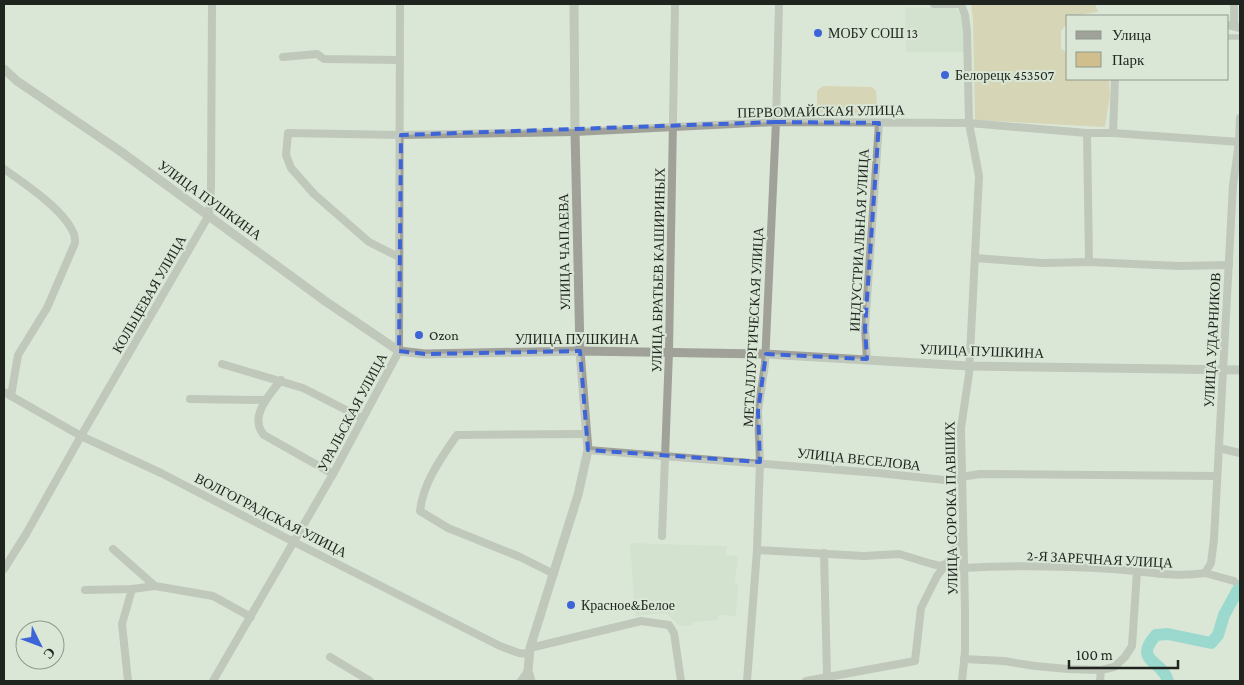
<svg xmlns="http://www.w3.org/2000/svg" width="1244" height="685" viewBox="0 0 1244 685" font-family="'Crimson Pro',serif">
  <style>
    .built { fill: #c9dcc6 }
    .green { fill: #d0bf8d }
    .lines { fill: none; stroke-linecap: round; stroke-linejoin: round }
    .river { stroke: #4fc8c3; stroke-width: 12 }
    .pedestrian { stroke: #a0a199; stroke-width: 5.5 }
    .minor { stroke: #a0a199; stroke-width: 8 }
    .tertiary { stroke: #a0a199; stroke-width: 9 }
    .marked { fill: none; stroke: #3e65d7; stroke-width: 4; stroke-dasharray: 10 6; stroke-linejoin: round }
    .poi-dot { fill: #3e65d7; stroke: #dae7d7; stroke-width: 2 }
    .labels { text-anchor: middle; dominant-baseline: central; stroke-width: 4; stroke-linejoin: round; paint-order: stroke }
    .poi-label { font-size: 14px; fill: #1f241e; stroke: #dae7d7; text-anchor: start }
    .street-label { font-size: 14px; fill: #1f241e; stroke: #dae7d7 }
  </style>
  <rect width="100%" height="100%" fill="#dae7d7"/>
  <g class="built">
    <polygon points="905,7 955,8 958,10 962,18 965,52 906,52"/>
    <polygon points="630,543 727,546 726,555 738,556 735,584 738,584 736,616 718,615 718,620 695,622 691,625 680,626 666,613 635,616"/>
  </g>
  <g class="green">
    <polygon points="971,4 1095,4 1098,12 1068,16 1068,22 1061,31 1061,48 1068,54 1068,79 1109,79 1110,95 1105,127 975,120 973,18"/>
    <polygon points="823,86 872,87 876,91 877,108 871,115 822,114 817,109 817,91"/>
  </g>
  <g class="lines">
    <path class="river" d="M1168,681C1163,660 1132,662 1156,635L1168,634L1211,643L1218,635L1224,615L1240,586"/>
    <polyline class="pedestrian" points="1228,37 1240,37"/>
    <g class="minor">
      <polyline points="934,4 961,4 965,15 967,32 969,123 979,176 969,374 961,428 965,610 965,652 962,681"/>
      <polyline points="1234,4 1234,25"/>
      <polyline points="1228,25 1240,28"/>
      <polyline points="283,57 317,54 324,59 399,60"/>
      <polyline points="1087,133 1089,262"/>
      <polyline points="1113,133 1115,79"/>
      <path d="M4,169C24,183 63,209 73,232C75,235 75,239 75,243L47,308L18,355L11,396"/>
      <polyline points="399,257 369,242 314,194 291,168 286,155 288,133 401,135 575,132 776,122 969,123 1087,133 1113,133 1240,142"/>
      <polyline points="975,258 1043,263 1089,262 1179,266 1229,265"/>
      <polyline points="867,359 865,328 879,123"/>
      <polyline points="222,364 303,388 362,418"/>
      <path d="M281,380C270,394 248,417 264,435L333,474"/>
      <polyline points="4,392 81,436 161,473 294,542 500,646 519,653 529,654"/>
      <polyline points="190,399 265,400"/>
      <polyline points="1219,448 1240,453"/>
      <polyline points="588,450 878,473 954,481 961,477 980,474 1217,476"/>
      <polyline points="662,536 669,352 675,4"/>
      <polyline points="113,549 155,586 213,596 251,617"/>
      <polyline points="757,550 864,556 899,554 932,564 941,566 947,563"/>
      <polyline points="824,553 827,676"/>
      <path d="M963,568C1013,565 1064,566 1113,569C1145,571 1174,578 1205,573L1211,563L1214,539L1233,185L1239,142L1240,118"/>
      <polyline points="4,569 26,534 81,436 209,215 211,188 212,4"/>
      <polyline points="1205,573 1234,581"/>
      <path d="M554,574L520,557L448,528L420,511C423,483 441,458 457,435L586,434"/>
      <polyline points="85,590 132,589 155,586"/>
      <polyline points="530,648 641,621 669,625 674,633 681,681"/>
      <polyline points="330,657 370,681"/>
      <polyline points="964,659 1004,661 1035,666 1068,669 1101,670 1114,667 1125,657 1132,646 1137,572"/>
      <polyline points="128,681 122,624 132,589"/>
      <polyline points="213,681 333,474 399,351 400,4"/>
      <polyline points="521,681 528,671"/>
      <polyline points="747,681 757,550 760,462 758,411 765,364 776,122 779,4"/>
      <polyline points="806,681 915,661 921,608 937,576 948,562 962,535"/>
      <polyline points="1100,681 1101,670"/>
    </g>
    <g class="tertiary">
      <polyline points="4,69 17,81 120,151 325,301 399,351 425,354 580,351 765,354 969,366 1240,370"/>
      <polyline points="531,681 528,671 530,648 578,495 588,450 580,351 575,132 574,4"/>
    </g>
  </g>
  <path d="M0 0H1244V685H0ZM776,122L879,123L865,328L867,359L766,354L758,411L760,462L588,450L580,351L425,354L399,351L401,135Z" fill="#dae7d7" fill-opacity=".55" fill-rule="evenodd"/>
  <path class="marked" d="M776,122L879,123L865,328L867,359L766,354L758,411L760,462L588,450L580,351L425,354L399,351L401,135Z"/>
  <g class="poi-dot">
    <circle cx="818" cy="33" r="5"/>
    <circle cx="945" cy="75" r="5"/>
    <circle cx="419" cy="335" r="5"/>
    <circle cx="571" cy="605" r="5"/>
  </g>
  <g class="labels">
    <g class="poi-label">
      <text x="828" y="33">МОБУ СОШ 13</text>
      <text x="955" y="75">Белорецк 453507</text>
      <text x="429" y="335">Ozon</text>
      <text x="581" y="605">Красное&amp;Белое</text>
    </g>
    <g class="street-label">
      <text transform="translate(821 111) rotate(-1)">ПЕРВОМАЙСКАЯ УЛИЦА</text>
      <text transform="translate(210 200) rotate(36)">УЛИЦА ПУШКИНА</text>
      <text transform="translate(859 240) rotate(-87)">ИНДУСТРИАЛЬНАЯ УЛИЦА</text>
      <text transform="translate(564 252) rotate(-91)">УЛИЦА ЧАПАЕВА</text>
      <text transform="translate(658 270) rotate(-89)">УЛИЦА БРАТЬЕВ КАШИРИНЫХ</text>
      <text transform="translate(149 294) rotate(-60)">КОЛЬЦЕВАЯ УЛИЦА</text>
      <text transform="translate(753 327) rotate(-87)">МЕТАЛЛУРГИЧЕСКАЯ УЛИЦА</text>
      <text x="577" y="339">УЛИЦА ПУШКИНА</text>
      <text transform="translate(1212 340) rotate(-87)">УЛИЦА УДАРНИКОВ</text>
      <text transform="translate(982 351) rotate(2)">УЛИЦА ПУШКИНА</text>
      <text transform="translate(352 412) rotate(-62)">УРАЛЬСКАЯ УЛИЦА</text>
      <text transform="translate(859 459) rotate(6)">УЛИЦА ВЕСЕЛОВА</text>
      <text transform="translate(951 508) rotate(-91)">УЛИЦА СОРОКА ПАВШИХ</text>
      <text transform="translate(271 515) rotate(27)">ВОЛГОГРАДСКАЯ УЛИЦА</text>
      <text transform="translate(1100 559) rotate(3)">2-Я ЗАРЕЧНАЯ УЛИЦА</text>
    </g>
  </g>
  <rect width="1244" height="685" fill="none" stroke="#1f241e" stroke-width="10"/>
  <rect x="1066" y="15" width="162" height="65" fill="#dae7d7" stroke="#8f998d"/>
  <rect x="1076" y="31" width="25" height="8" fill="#a0a199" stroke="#8f998d"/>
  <text x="1112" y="40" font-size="15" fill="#1f241e">Улица</text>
  <rect x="1076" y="52" width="25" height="15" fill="#d0bf8d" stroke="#8f998d"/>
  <text x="1112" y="65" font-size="15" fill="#1f241e">Парк</text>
  <g transform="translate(40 645) rotate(132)"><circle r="24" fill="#dae7d7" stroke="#8f998d"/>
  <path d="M0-4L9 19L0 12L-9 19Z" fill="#3e65d7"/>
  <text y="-8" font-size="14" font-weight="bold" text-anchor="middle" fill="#1f241e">С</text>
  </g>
  <path d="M1069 660v8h109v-8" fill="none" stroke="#1f241e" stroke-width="2.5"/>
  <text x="1076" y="660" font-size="15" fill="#1f241e" stroke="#dae7d7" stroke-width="4" paint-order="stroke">100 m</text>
</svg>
